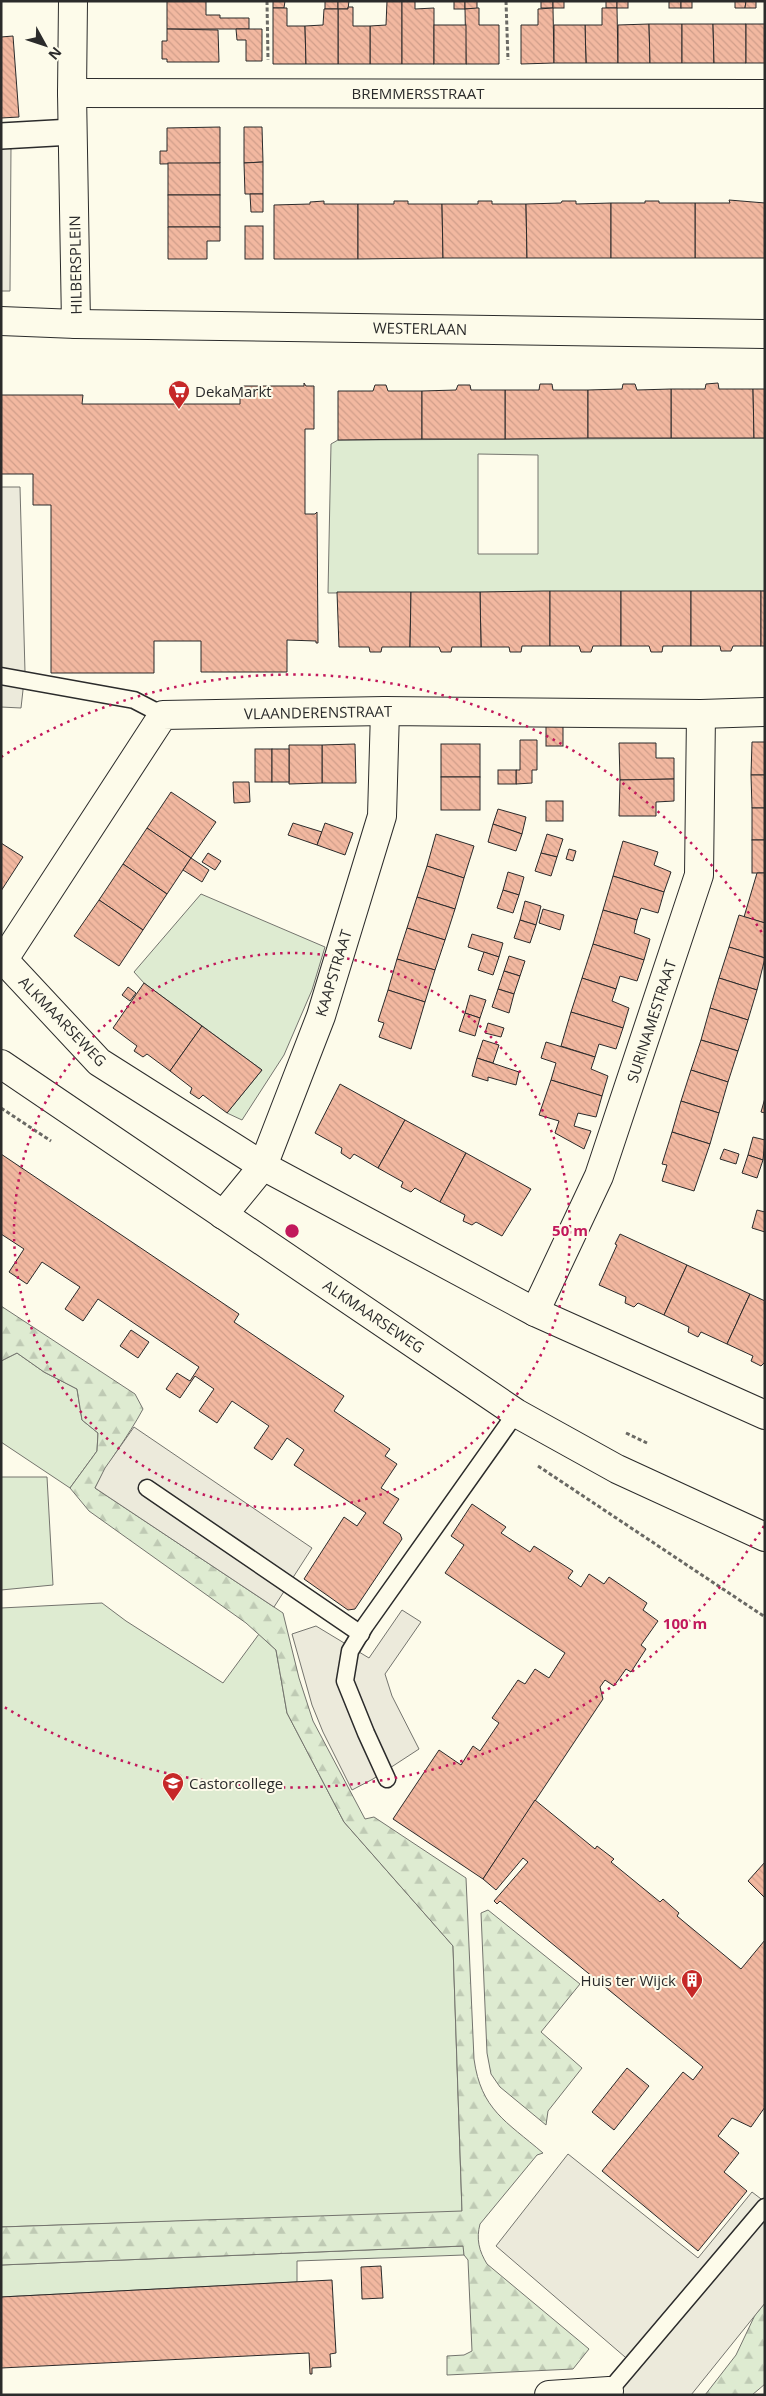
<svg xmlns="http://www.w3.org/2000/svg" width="766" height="2396" viewBox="0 0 766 2396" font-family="'Open Sans',sans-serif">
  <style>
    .grass { fill: #deebd1; stroke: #74746e; fill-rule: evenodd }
    .forest { fill: url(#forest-firs); stroke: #74746e }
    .parking { fill: #eceadb; stroke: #74746e }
    .building { fill: url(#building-back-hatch); stroke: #2b2b2b }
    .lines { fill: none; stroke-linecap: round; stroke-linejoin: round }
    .service-casing { stroke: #2b2b2b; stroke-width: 19 }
    .pedestrian-casing { stroke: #2b2b2b; stroke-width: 28 }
    .minor-casing { stroke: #2b2b2b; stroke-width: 30 }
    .tertiary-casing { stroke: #2b2b2b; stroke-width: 30 }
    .path { stroke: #6a6964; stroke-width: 3; stroke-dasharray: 4 2.5; stroke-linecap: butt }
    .service { stroke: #fdfbea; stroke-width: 16 }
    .pedestrian { stroke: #fdfbea; stroke-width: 25 }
    .minor { stroke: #fdfbea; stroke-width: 28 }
    .tertiary { stroke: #fdfbea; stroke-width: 28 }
    .ring { fill: none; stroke: #c2185b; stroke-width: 2.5; stroke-dasharray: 2.5 5 }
    .labels { text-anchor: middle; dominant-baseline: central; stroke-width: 4; stroke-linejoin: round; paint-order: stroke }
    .street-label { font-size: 15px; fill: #2b2b2b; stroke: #fdfbea }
    .poi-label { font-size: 15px; fill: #2b2b2b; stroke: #fdfbea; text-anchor: start }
    .centre { fill: #c2185b; stroke: #fdfbea; stroke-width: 2.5 }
    .ring-label { font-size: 15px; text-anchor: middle; font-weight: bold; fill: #c2185b; stroke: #fdfbea; stroke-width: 4; stroke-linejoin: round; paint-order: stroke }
  </style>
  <defs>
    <pattern id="forest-firs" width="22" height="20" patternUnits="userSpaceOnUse" patternTransform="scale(1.25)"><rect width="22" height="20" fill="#deebd1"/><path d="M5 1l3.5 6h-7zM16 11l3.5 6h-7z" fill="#bfcab4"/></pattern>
    <pattern id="building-back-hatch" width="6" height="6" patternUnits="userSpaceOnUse" patternTransform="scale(1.25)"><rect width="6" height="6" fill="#f2b8a0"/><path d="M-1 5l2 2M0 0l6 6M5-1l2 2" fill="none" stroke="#d09e8a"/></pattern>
  </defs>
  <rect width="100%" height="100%" fill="#fdfbea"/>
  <g class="grass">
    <path d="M765,438V591L328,593L331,444L338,440ZM478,454L538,455V554H478Z"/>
    <polygon points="201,894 325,947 312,990 284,1055 242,1120 227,1113 262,1070 144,983 134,972"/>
    <polygon points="17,1353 44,1372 77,1389 82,1420 98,1433 97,1451 70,1488 1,1442 1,1361"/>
    <polygon points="1,1477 47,1477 53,1585 1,1590"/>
    <polygon points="102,1603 126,1621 223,1683 259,1634 276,1650 287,1713 344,1822 453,1946 462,2212 1,2227 1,1608"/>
    <polygon points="464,2246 464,2255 297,2261 297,2282 1,2297 1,2265"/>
  </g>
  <g class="forest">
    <path d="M1,1306L135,1394L143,1409C128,1437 109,1460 95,1488L283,1613L299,1678L313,1721L365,1819L374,1817L466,1878L474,2059C481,2110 506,2121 543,2153L537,2155L480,2224C476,2239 479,2251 487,2264L589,2349L573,2369L447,2375V2356L464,2355L472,2351L468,2260L464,2255L463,2246L1,2265V2227L462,2211L453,1946L344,1822L287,1713L276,1650L246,1623L89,1511L70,1488L97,1451L98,1433L82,1420L77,1389L44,1372L17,1353L1,1361Z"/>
    <polygon points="488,1910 580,1984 541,2032 582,2068 548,2111 546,2125 500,2087 491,2074 487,2053 481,1913"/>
    <polygon points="765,2303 765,2384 752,2395 705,2395 736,2355 755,2315"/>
  </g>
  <g class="parking">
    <polygon points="1,146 11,146 10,291 1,291"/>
    <polygon points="1,487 20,487 25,672 21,708 1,707"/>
    <polygon points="134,1427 312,1548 274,1607 95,1488 105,1468"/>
    <polygon points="402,1610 421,1622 385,1674 392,1696 419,1749 373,1779 352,1790 323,1732 312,1705 292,1634 316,1626 369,1658"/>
    <polygon points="568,2154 698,2258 752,2192 765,2202 765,2303 691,2395 613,2395 632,2363 496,2246"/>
  </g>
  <g class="building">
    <polygon points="167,1 206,1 206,15 220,15 220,18 249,18 249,29 167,29"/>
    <polygon points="273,1 285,1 284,8 273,8"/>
    <rect x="325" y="1" width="13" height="8"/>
    <polygon points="338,1 349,1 348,9 338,9"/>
    <polygon points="387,1 402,1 402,64 370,64 370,26 386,25"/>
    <polygon points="402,1 415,1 415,9 434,8 434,64 402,64"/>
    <rect x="454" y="1" width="11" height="8"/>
    <rect x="465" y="1" width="12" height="8"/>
    <rect x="541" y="1" width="12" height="7"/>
    <rect x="553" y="1" width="11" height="7"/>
    <rect x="606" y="1" width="11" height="7"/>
    <rect x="617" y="1" width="11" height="7"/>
    <rect x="669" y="1" width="12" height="7"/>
    <rect x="681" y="1" width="11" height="7"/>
    <polygon points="735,1 746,1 745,8 735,8"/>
    <polygon points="746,1 756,1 756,8 745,8"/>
    <polygon points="348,7 353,7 353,26 370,26 370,64 338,64 338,9 348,9"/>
    <polygon points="273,8 287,8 287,26 305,26 306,64 273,64"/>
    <polygon points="477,8 479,8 479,25 499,25 499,64 466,64 465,9"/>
    <polygon points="553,8 554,63 521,64 521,25 538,25 538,9"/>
    <polygon points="602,8 617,8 618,63 586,63 585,25 602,25"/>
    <polygon points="324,9 338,9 338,64 306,64 305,26 323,25"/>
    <polygon points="649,24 650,63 618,63 618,25"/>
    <polygon points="649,24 682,24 682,63 650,63"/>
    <polygon points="682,24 713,24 714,63 682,63"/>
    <polygon points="713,24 746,24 746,63 714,63"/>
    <rect x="746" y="24" width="19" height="39"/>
    <rect x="434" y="25" width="32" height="39"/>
    <polygon points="554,25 585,25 586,63 554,63"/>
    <polygon points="167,29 218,30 219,62 167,62 167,59 162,59 162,41 167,41"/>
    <polygon points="236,29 262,29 262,61 246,61 246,40 237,40"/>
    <polygon points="13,36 19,117 1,118 1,37"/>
    <polygon points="220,127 220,163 160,164 160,151 167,151 167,128"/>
    <polygon points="244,127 262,127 263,162 244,163"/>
    <polygon points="263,162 263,194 245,194 244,163"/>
    <rect x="168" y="163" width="52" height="32"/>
    <polygon points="250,194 263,194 263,212 251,212"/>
    <rect x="168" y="195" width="52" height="32"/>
    <polygon points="729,200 765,203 765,258 695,258 695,203 730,203"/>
    <polygon points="324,201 324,204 358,204 358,259 274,259 274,205 310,204 310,202"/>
    <polygon points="394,201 408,201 408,204 442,204 443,258 358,259 358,204 394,204"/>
    <polygon points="478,201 492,201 492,204 526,204 527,258 443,258 442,204 478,204"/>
    <polygon points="562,201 576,201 576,204 611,203 611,258 527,258 526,204 561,203"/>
    <polygon points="645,201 659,201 659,203 695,203 695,258 611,258 611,203 645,203"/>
    <rect x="245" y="226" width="18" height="33"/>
    <polygon points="168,227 220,227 220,241 207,241 207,259 168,259"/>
    <polygon points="304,383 306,386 314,386 314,429 305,429 305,514 315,514 317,512 318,643 316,643 316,641 287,640 287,672 201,672 201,641 154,641 154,673 51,673 51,505 33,505 33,474 1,474 1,395 83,395 82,404 240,404 240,393 236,394 236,392 242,391 243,386 304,386"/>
    <polygon points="718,383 719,389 753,389 754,438 671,438 671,389 705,389 706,384"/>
    <polygon points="540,384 552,384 553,390 588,390 588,438 505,439 505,390 539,390"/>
    <polygon points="623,384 635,384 637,390 671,389 671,438 588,438 588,390 622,389"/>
    <polygon points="375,385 386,385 388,391 422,391 422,439 338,440 338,391 373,391"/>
    <polygon points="458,385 470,385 471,390 505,390 505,439 422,439 422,391 456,390"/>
    <polygon points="753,389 765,389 765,438 754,438"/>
    <polygon points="544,591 550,591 550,646 522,646 521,652 510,652 509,647 481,647 480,592"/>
    <polygon points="550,591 621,591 621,646 593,646 591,652 581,652 579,646 550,646"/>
    <polygon points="621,591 691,591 691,646 663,646 662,652 651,652 649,646 621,646"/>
    <polygon points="691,591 761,591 761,646 733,646 731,651 721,651 720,646 691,646"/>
    <rect x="761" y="591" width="4" height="55"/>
    <polygon points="337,592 411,592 410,647 382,647 381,652 370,652 369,647 339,647"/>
    <polygon points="411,592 480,592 481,647 452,647 451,652 441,652 439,647 410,647"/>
    <rect x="546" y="726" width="17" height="20"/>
    <polygon points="520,740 537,740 537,770 532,770 532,783 516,784 516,770 520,770"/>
    <polygon points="752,742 765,742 765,775 751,775"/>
    <polygon points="619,743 656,743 656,758 674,758 674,779 620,780"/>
    <polygon points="355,744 356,783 322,783 322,745"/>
    <rect x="441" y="744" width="39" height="33"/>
    <polygon points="289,745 322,745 322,783 289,784"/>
    <rect x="255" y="749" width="17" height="33"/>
    <rect x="272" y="749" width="17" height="33"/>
    <rect x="498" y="770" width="18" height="14"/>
    <polygon points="751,775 765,775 765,808 752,808"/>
    <rect x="441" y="777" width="39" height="33"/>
    <polygon points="674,779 674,801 656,802 656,816 619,816 620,780"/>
    <polygon points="233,782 249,782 250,802 234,803"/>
    <polygon points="171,792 216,822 191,858 147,828"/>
    <rect x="546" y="801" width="17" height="20"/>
    <rect x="752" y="808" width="13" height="32"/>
    <polygon points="498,809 526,817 522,834 493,824"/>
    <polygon points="293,823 322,832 317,845 288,835"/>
    <polygon points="325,823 353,833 345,855 317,845"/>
    <polygon points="493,824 522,834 516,851 488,842"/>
    <polygon points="147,828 191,858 167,894 123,864"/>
    <polygon points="436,834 474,846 464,878 427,866"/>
    <polygon points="547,834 563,839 557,857 541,853"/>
    <rect x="752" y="840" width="13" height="33"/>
    <polygon points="623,841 658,852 654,865 671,872 664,892 613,876"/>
    <polygon points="1,843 23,857 1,891"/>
    <polygon points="569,849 576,851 573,861 566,859"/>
    <polygon points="208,853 221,861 215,870 202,862"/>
    <polygon points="541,853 557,857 551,876 535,871"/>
    <polygon points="191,858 209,870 202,882 183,870"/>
    <polygon points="123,864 167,894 143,930 99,900"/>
    <polygon points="427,866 464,878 455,909 417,897"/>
    <polygon points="508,872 524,877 519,895 503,890"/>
    <polygon points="757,873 765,873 765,923 744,917"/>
    <polygon points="613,876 664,892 658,913 641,908 637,920 603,910"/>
    <polygon points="503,890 519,895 513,913 497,908"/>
    <polygon points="417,897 455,909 445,940 407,928"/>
    <polygon points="99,900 143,930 119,966 74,936"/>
    <polygon points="525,901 541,906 536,925 520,920"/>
    <polygon points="543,909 564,915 560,930 539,923"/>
    <polygon points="603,910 637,920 634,933 650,939 644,960 593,944"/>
    <polygon points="739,915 765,923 765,958 729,947"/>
    <polygon points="520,920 536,925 530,943 514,938"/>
    <polygon points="407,928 445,940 435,970 397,959"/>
    <polygon points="472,934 503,943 499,957 468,947"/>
    <polygon points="593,944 644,960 637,981 620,976 616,989 582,978"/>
    <polygon points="729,947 765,958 757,990 719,978"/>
    <polygon points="484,952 499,957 493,975 478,970"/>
    <polygon points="509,956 525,961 520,976 504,971"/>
    <polygon points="397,959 435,970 425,1002 388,990"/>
    <polygon points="504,971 520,976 514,994 498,989"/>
    <polygon points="582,978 616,989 612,1001 629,1008 623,1028 571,1012"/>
    <polygon points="719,978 757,990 748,1020 710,1008"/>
    <polygon points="144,983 202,1026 170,1071 147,1054 143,1057 134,1051 137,1046 113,1028"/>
    <polygon points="128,987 136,993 130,1001 122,995"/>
    <polygon points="498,989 514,994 509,1013 492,1007"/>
    <polygon points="388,990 425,1002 411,1049 379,1037 384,1023 378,1021"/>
    <polygon points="470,995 486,1000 480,1018 465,1013"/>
    <polygon points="710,1008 748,1020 738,1051 701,1040"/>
    <polygon points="571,1012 623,1028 616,1049 599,1044 595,1057 561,1046"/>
    <polygon points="465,1013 480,1018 475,1036 459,1031"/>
    <polygon points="488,1023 504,1028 501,1037 485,1033"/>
    <polygon points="202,1026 262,1070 227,1113 203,1095 199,1099 190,1093 192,1088 170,1071"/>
    <polygon points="483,1040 499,1045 493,1063 477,1058"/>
    <polygon points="701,1040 738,1051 728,1082 691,1070"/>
    <polygon points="546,1042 595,1057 591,1069 608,1076 602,1096 551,1080 556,1063 541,1058"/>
    <polygon points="477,1058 519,1072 516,1085 488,1077 488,1081 472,1076"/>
    <polygon points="691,1070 728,1082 719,1113 681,1101"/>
    <polygon points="551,1080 602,1096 596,1117 578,1113 574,1126 591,1131 584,1149 555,1133 559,1121 539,1115"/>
    <polygon points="340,1084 405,1120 378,1168 354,1154 350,1159 341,1153 342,1148 315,1133"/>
    <polygon points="765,1098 765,1113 761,1112"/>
    <polygon points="681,1101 719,1113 710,1144 672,1132"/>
    <polygon points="405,1120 466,1153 440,1202 415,1188 411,1192 401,1187 403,1182 378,1168"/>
    <polygon points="672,1132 710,1144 694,1191 662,1181 667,1165 662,1164"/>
    <polygon points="753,1137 765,1140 763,1160 748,1155"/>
    <polygon points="724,1149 739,1154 736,1164 720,1159"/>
    <polygon points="466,1153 531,1189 502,1236 476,1222 472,1225 463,1221 465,1215 440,1202"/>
    <polygon points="1,1154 239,1314 234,1322 344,1396 334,1411 390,1449 385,1456 397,1464 381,1488 399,1499 383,1523 400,1534 402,1539 355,1609 348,1610 304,1579 344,1517 357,1526 366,1513 294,1465 304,1450 287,1438 272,1460 254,1448 269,1426 232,1401 217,1423 199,1411 214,1389 195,1376 180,1398 166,1389 177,1373 190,1381 199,1367 98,1299 83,1321 65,1309 80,1287 42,1262 27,1284 9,1272 24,1249 1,1234"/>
    <polygon points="748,1155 763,1160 757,1178 742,1173"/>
    <polygon points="757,1210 765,1212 765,1232 752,1228"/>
    <polygon points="620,1234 687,1265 664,1315 638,1303 634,1307 625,1303 626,1297 599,1285 617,1245 615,1244"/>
    <polygon points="687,1265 750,1294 727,1344 701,1332 698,1337 688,1332 689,1327 664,1315"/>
    <polygon points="750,1294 765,1301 765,1362 761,1366 751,1361 753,1356 727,1344"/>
    <polygon points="131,1330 149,1342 138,1358 120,1346"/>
    <polygon points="472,1504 506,1527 501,1533 530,1552 534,1546 573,1571 568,1578 581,1587 589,1574 604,1584 609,1577 647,1603 643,1610 658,1621 641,1645 646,1649 631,1672 626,1669 614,1686 605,1680 600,1687 603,1699 483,1879 393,1819 439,1750 461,1765 473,1746 480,1751 499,1723 492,1718 518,1680 525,1684 535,1669 549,1678 565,1653 445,1573 464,1545 451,1536"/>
    <polygon points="535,1800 595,1849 597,1846 614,1859 611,1862 660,1902 663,1899 679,1913 677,1916 741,1969 765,1940 765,2107 751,2127 732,2118 718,2136 739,2153 724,2172 747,2191 698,2251 602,2171 683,2072 693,2080 703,2067 500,1901 497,1904 494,1901 528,1862 523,1858 496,1890 483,1879"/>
    <polygon points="765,1862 765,1898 748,1881"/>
    <polygon points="627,2068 649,2086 614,2130 592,2112"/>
    <polygon points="381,2266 383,2298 362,2299 361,2267"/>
    <polygon points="332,2280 336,2353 330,2354 331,2367 312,2368 312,2374 310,2374 309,2353 1,2368 1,2297"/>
  </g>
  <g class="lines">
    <g class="service-casing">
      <g id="service">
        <polyline points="1,676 134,700 163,715"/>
        <polyline points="147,1488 361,1634"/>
        <polyline points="387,1779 366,1733 345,1681 350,1651 365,1626 516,1413"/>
        <polyline points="609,2391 765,2207"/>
      </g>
    </g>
    <g class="pedestrian-casing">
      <polyline id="pedestrian" points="1,136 72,132"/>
    </g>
    <g class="minor-casing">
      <g id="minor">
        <polyline points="72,93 765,94"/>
        <polyline points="1,321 76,324 72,93 73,1"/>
        <polyline points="76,324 765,334"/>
        <polyline points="1,957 99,1062 263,1166 535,1312 765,1415"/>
        <polyline points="4,959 163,715 385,711 701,714 765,712"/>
        <polyline points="223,1215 263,1166 321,1016 382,816 385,711"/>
        <polyline points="535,1312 599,1176 699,875 701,714"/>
        <polyline points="549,2395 609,2391"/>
      </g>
    </g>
    <g class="tertiary-casing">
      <polyline id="tertiary" points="1,1064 516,1413 617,1469 765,1537"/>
    </g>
    <g class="path">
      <polyline points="267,1 268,60"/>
      <polyline points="506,1 508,60"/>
      <polyline points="1,1108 51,1141"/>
      <polyline points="626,1433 647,1443"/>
      <polyline points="538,1466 765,1617"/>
    </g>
    <use href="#service" class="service"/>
    <use href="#pedestrian" class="pedestrian"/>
    <use href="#minor" class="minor"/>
    <use href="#tertiary" class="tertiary"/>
  </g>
  <g class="ring">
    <circle cx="292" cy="1231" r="278"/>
    <path d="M764 1526A556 556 0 0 1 1 1705M1 757A556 556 0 0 1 764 936"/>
  </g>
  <defs>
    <g id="supermarket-pin" transform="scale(1.125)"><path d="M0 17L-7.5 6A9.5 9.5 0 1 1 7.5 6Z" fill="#c62828" stroke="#fdfbea"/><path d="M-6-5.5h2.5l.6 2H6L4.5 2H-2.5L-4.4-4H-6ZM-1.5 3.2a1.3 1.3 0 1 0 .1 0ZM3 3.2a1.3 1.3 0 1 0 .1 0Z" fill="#fff"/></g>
    <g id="school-pin" transform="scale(1.125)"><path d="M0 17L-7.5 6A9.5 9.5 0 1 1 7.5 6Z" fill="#c62828" stroke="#fdfbea"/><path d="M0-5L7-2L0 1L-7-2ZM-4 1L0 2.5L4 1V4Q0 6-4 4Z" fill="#fff"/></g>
    <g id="building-pin" transform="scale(1.125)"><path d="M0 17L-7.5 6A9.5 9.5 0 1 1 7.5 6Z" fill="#c62828" stroke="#fdfbea"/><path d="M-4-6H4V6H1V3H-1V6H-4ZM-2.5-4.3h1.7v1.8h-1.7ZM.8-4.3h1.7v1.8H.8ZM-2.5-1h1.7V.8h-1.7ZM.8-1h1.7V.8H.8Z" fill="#fff"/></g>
  </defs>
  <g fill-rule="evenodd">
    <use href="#supermarket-pin" x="179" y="391"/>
    <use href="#school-pin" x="173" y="1783"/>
    <use href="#building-pin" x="692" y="1980"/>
  </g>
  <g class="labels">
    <g class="street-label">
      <text x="418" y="93">BREMMERSSTRAAT</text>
      <text transform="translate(75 265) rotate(-91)">HILBERSPLEIN</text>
      <text transform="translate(420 328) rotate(1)">WESTERLAAN</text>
      <text transform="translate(318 712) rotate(-1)">VLAANDERENSTRAAT</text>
      <text transform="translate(333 973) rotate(-73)">KAAPSTRAAT</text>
      <text transform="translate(63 1021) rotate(46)">ALKMAARSEWEG</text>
      <text transform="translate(651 1021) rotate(-72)">SURINAMESTRAAT</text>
      <text transform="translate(374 1316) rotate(34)">ALKMAARSEWEG</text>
    </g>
    <g class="poi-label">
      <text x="195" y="391">DekaMarkt</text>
      <text x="189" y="1783">Castorcollege</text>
      <text x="676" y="1980" text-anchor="end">Huis ter Wijck</text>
    </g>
  </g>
  <circle cx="292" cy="1231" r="8" class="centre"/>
  <g class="ring-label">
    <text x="570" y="1236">50 m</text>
    <text x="685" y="1629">100 m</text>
  </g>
  <rect width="766" height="2396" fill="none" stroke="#2b2b2b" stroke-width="5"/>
  <g transform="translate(45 45) rotate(130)" stroke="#fdfbea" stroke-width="4" paint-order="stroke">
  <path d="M0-4L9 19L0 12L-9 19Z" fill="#2b2b2b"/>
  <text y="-8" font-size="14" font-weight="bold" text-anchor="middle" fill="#2b2b2b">N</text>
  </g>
</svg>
